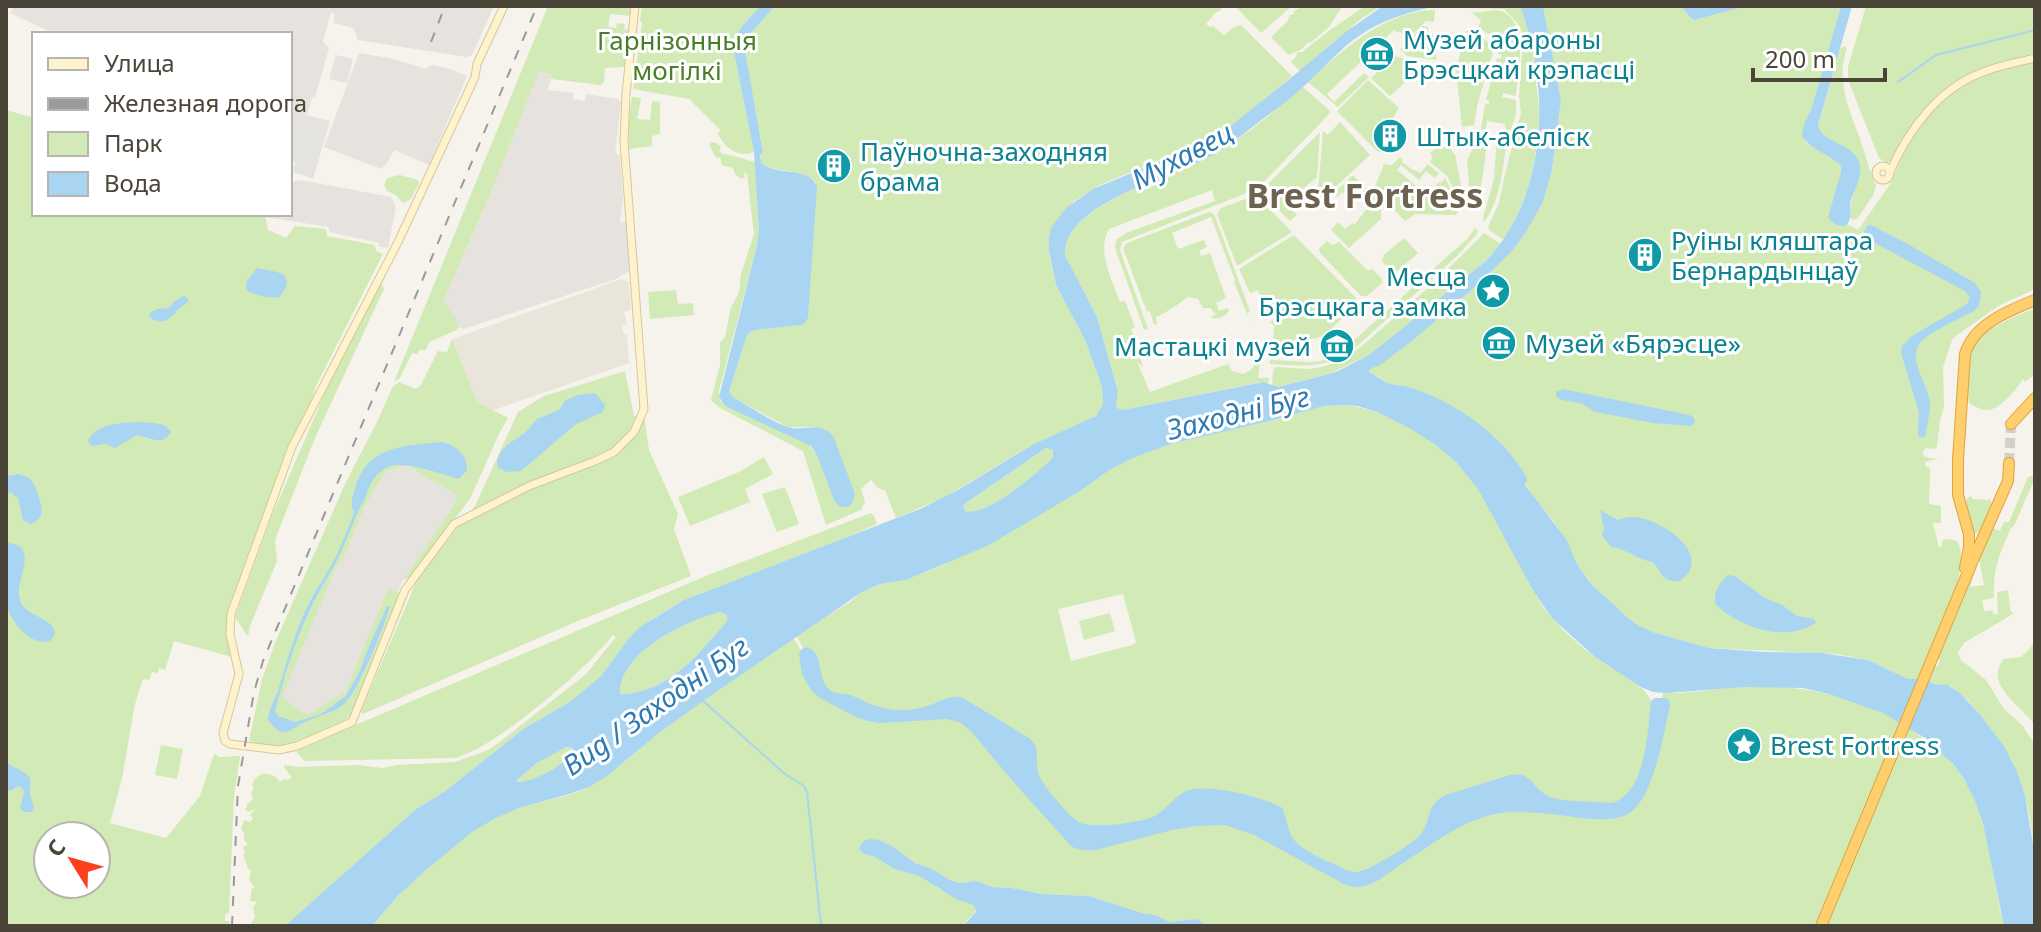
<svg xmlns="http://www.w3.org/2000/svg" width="2041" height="932" viewBox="0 0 2041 932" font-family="'Noto Sans',sans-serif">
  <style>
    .residential { fill: #eae5da }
    .industrial { fill: #e6e2dd }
    .green { fill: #d2eab5; fill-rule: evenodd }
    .parking { fill: #e5e3e0 }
    .water { fill: #a9d4f2; fill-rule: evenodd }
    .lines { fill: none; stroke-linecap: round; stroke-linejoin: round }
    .stream { stroke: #a9d4f2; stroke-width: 2 }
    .highway-tunnel { stroke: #d4d0c8; stroke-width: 10; stroke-dasharray: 10 5; stroke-linecap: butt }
    .secondary-casing { stroke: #d6c79b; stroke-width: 9 }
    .highway-casing { stroke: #e0a43c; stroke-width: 12 }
    .secondary { stroke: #fff3cd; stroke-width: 7 }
    .highway { stroke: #ffcf6e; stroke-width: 10 }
    .rail { stroke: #9a9a9a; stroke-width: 2; stroke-dasharray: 10 10; stroke-linecap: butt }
    .labels { text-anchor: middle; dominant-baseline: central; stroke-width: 6; stroke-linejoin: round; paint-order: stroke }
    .culture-label { font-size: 26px; fill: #0d838f; stroke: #fff; text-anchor: start }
    .park-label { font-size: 26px; fill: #4a7f2a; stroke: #fff }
    .water-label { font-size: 28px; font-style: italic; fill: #2e7ab2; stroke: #fff }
    .district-label { font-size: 34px; font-weight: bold; fill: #6e6250; stroke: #fff }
  </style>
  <rect width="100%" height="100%" fill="#f6f3ec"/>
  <polygon class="residential" points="622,279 629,282 631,310 624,312 627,324 622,326 624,335 627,335 629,363 491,411 477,403 452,339"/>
  <g class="industrial">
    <polygon points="14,6 494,6 472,55 466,57 358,40 353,28 333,23 335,14 331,12 323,42 329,48 315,98 312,98 307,115 300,117 291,146 290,34 55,34 10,13"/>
    <polygon points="359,53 394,59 426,69 431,65 447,68 467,76 429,165 394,150 388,162 381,169 324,147"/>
    <polygon points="539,70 552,75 548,90 574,93 573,99 585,101 586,94 618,99 621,102 615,153 620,155 623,202 616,246 620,249 617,271 620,276 616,279 464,329 459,327 457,321 444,300 494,185"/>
    <polygon points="301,180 391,197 396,207 388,248 379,246 379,243 329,232 329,227 265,217 265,214 290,214 290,187 292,182"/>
    <polygon points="407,465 457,496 453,507 403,580 398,592 388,588 345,692 309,714 301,712 281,698 285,684 336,567 344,558 365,506 386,471"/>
  </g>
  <g class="green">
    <polygon points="548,6 631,6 631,16 610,14 608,27 616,28 617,23 625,24 624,29 629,30 625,65 624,67 605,68 604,82 601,85 551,79 552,75 539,71 494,185 444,300 457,321 459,327 457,330 429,342 426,350 419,350 418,354 412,353 400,378 394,382"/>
    <path d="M642,6H761C747,21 733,31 734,52L754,152C737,159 725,147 717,133L721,131L689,99L633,89L642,23L640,21Z"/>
    <path d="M775,6H1222L1220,11L1216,12L1206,24L1210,27L1213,26L1224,35L1232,28L1241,25L1292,76L1241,119L1214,137L1100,185L1074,201L1049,238L1050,258L1056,285L1086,342L1102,387L1103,404L1099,413L1091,420L1032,445L945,497L896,518L885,491L878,488L871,480L861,489L865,502L861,510L826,525L803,451L720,408L711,400L720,365V342L725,337L731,307L739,293L741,274L754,234L747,174L744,172L745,177L741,179L735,174L733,168L722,165L720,157L716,158L709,144L713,142L718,144L721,147L719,151L723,154C729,154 746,160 755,162L759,230L757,245L719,391L720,400L725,406L808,444L816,453L826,429L818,427H788L734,398L729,392L746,338L749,333L755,330L801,325L805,323L808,318L816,183C803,166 777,175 761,163L760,158L763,150L744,48L747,37Z"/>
    <polygon points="1235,6 1292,6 1261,33"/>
    <polygon points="1303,6 1342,7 1329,27 1310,43 1308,42 1302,49 1289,55 1271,37 1287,22 1290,15 1293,15 1294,11"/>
    <path d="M1365,6H1382C1370,13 1350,24 1346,36L1336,40L1324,50V53L1318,55L1300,71L1291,62L1296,57L1297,52H1302L1330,30Z"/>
    <path d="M1466,6H1520L1531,33L1535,67L1537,68C1534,82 1539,97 1539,112C1538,161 1529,197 1504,240L1490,231L1488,227L1499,203L1505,174L1521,113L1519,96L1523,40L1518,24L1504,9L1469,8Z"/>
    <path d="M1543,6H1681L1690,17L1694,20L1747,6H1841L1812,107L1804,124L1806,143L1834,159L1841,166L1844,226L1847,224L1858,230L1891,183L1910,138L1934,107L1952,92L1980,76L2035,61V289L1998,306L1953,338L1943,367L1944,407L1940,420L1937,447L1935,449L1926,448L1922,453L1925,457L1937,459L1925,462L1926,467L1930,468L1929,504L1941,506V523H1933L1939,547H1942V541L1946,539L1957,541C1974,566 1933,651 1921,679H1908L1868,660L1837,654L1709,648L1655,633L1639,626L1627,617L1589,582L1577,564L1565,539L1552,519L1534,498L1502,445L1494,436L1462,412L1440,400L1410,387L1390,384L1369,372L1370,369L1380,364L1412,341L1475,287L1518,243L1543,202L1552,170L1561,100Z"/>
    <polygon points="1866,6 2035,6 2035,54 1992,66 1925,110 1902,139 1893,159 1890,162 1885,162 1879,158 1848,80 1848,67"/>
    <path d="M1435,10L1434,22L1426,21L1408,39L1399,31L1397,33L1394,30L1327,94L1334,102L1364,73L1369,77L1338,107L1308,82C1342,50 1385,11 1435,10Z"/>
    <path d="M1495,10C1531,14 1518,71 1516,96L1503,93L1502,97L1516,100V114L1510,132L1506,130L1505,124L1487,121L1485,134L1480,135L1485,104H1489V100H1486L1497,58L1500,59L1502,55L1498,54L1497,40L1478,27L1481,20L1472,13Z"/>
    <polygon points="1423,26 1428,27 1428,34 1435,35 1435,40 1437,41 1436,60 1407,56 1400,49"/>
    <polygon points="1466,31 1474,31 1492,45 1493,52 1478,102 1474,125 1462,127 1456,70"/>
    <path d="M1845,46L1847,48C1836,79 1848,107 1859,136C1865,153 1869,170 1876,186L1873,195L1858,218L1854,220L1850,218L1851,202L1859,177L1855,155L1826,137L1818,128L1840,49Z"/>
    <polygon points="1394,56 1418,62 1416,72 1390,96 1371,78"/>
    <polygon points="1368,80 1399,108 1393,118 1395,120 1391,125 1388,123 1381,131 1390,140 1379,153 1337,111"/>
    <path d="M1303,87L1329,110L1330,113L1257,189L1122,242L1120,250L1148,329L1144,330L1115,248L1116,240L1126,233L1215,201L1212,190L1109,229C1096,251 1112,279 1120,302L1125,301L1135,327L1131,329L1133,334L1128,342L1133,352L1131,342L1134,338L1143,367L1137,362L1150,392L1228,364L1232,371L1243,374L1251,370L1258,359H1261L1258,378H1269L1268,384L1261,382L1123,410L1117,408L1116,405L1118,392L1097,317L1065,255C1063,203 1178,175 1215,154C1246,136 1276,110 1303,87Z"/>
    <polygon points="632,97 641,98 637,119 650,120 652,101 660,102 660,134 652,136 652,146 629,149 628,127"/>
    <path d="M6,110L34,118V214H265L268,230L286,238L295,226L326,229L327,236L375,245L376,251L383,254L316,386L312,399L286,450L275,487L228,614L226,627L232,657L174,641L165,670L159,668L158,673L152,672L149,680L143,679L135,704L122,778L110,823L166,838L200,796L214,754L220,757L240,756L234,797L229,913L225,914V921H230L229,926H6ZM48,836H96V884H48Z"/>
    <polygon points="1340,122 1370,155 1317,204 1323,131 1328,135"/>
    <polygon points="1320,132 1317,177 1286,203 1297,215 1290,221 1263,194 1262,190"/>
    <path d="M1479,137L1487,138C1485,162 1483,184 1475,207L1471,205L1467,160Z"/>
    <path d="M1497,137H1505L1507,139C1503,166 1501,200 1484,222L1483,218L1494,179Z"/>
    <polygon points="1437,146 1451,148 1453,153 1455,154 1461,186 1462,205 1447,176 1430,162 1433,156 1430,154"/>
    <polygon points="1400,157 1403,160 1402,162 1414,171 1415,170 1420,173 1428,164 1439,173 1435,178 1426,171 1419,180 1401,165 1397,170 1427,195 1439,182 1441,183 1445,178 1460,208 1456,215 1415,214 1405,221 1374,189 1384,164 1392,165"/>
    <polygon points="400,175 418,180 419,184 410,200 403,203 396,195 387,191 384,185 387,178"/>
    <polygon points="1353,175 1381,205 1381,219 1349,248 1331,230 1338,222 1345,229 1352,223 1355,224 1369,206 1365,202 1364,196 1355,192 1352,188 1344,194 1342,192 1337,197 1334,193"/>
    <polygon points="1256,195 1292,232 1237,266 1217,214 1221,208"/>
    <path d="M1209,212L1214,214L1250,311L1247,313L1253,329L1234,282L1235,280L1211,217L1172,233L1178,249L1204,240L1207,247L1199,251L1201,256L1210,253L1226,298L1216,303L1219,311L1228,308L1229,311C1226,316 1218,320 1212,318V316L1218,313H1214L1211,308H1203L1198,299L1187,297C1184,301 1161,316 1156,317L1157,324L1154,325L1150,311L1147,312L1123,248L1127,243Z"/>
    <path d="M1475,228L1478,231L1477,234L1457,256L1356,347C1322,370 1309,366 1270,364V360L1309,362L1321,361L1340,353L1468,238Z"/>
    <path d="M1484,233L1501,244L1486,261L1369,355L1331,373L1278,387L1272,386L1273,371L1276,367C1292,368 1310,371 1325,366C1349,360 1367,341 1386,325C1420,296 1453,265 1484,233Z"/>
    <polygon points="1294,235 1356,298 1358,303 1326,334 1317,338 1273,344 1274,326 1270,322 1276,318 1273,310 1268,311 1267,314 1258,290 1250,293 1239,269"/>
    <polygon points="1404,238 1418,253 1394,274 1382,261 1384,255"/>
    <polygon points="1327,241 1333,245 1339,242 1368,271 1372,269 1382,279 1382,283 1367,296 1361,296 1320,253 1319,249"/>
    <polygon points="381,281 384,289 315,438 275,540 277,561 250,626 248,637 235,617 272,516 324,395"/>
    <polygon points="676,290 678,304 693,303 694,315 650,319 648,292"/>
    <path d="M2035,308V374L2025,382L2023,379C2018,388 2001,408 1989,410C1983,411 1976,407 1970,404C1966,395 1968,384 1969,373C1969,365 1968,356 1972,349C1985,327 2014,317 2035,308Z"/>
    <polygon points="452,339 477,402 508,418 499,434 470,499 410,577 403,580 453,507 457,496 407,465 386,471 365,506 344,558 336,567 282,697 301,712 309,714 345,692 388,588 401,593 354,711 344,722 285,746 267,746 249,741 262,679 275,643 345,484 378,420 392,388 399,382 416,389 421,385 438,351 447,352"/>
    <polygon points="625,371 634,416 644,416 649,450 678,514 674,529 691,576 578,621 363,714 361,711 418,578 475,506 518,412 544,396"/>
    <path d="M1347,405C1395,412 1451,448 1478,488C1492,510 1504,534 1516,557C1528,579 1537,602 1554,620C1566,633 1580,646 1595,657C1610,668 1645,684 1651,701L1655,698H1662L1663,693C1690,694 1716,688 1743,687C1798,683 1855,696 1903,723L1817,926H1208L1197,919L1169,922L1156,915L1142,913L1089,896L1041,894L1012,888L993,887L976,881L960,883L950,880L932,869L915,863L894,847L879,840H867L863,854L875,857L894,869L919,876L939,889L956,898L970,902L976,907L974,914L967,920L963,926H372C412,880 458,830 517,809C542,800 569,798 592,785C617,771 637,750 659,733C703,699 749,669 793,638L801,650L803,648L796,635L850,602L862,592L880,584L906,580L943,565L1080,491L1111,469L1133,458L1171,444L1204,436L1277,419L1324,406ZM1123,594L1136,642L1132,645L1071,661L1058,609Z"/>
    <path d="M1046,448L1053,450V457C1037,474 987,518 965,511L963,507L967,502Z"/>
    <polygon points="764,457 773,474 745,489 750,502 690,526 678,497 739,472"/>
    <path d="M2032,476L2035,478L2014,526L2011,528C1999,555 1993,568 1994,598L1982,600L1984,611L1993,610V614H1998L1997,592L2008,590L2010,609L2013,614L1964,643L1958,652L1961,660L1986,680L2004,709L2023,726L2035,745V856C2031,823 2027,788 2011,759C2005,748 1997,738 1990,728C1980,714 1970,700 1956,690C1947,683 1937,686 1927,681L1933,666L1937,667L1940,660L1937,659L1974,567L1977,565L1970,587L1984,585L1979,558L1992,528L2000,531L2004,522H2009L2028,477Z"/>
    <polygon points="785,487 799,524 777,532 762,494"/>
    <polygon points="1972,496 1972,499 1989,500 1989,497 1992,503 1979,533 1973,533 1966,504 1967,498"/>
    <path d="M871,513L875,518L877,524L826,546L684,600L652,619L629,638L601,676L589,687L570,702L526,727L444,792L416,809L285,926H253L251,924L255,917L253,907L257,902L250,901L252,888H255L249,880L251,871L248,869L243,854L245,852L243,847L248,844L244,840V833L241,830L244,820L250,822L253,818L250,815L255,809L248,812L245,809L247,807V804L253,799L251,792L254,788L252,785C256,771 272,770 280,782L285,779L287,780L292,778L284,767L285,765L300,767L359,765L383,768L397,765L454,762L478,754L490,749L506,737L586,674L616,637L613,635C590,663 564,685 536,708C510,728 487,747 456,758L304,761L297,753V750L713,573Z"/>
    <path d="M721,612L727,615V621C702,650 682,677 645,690C636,693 629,695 620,694C620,652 686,620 721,612Z"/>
    <polygon points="1110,613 1115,631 1084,640 1079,621"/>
    <path d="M2035,643V725C2022,707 1982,683 2004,659L2021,657Z"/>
    <path d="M1908,727C1925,739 1942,751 1955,767C1991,811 1990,873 2004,926H1826Z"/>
    <polygon points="161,745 183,749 177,779 155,775"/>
    <path d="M566,747L572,749L574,752C564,767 536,780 518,784V779C532,767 548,753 566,747Z"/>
  </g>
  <g class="parking">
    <polygon points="336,55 353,59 347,83 329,79"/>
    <polygon points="307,115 330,121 313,179 293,172 295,162 290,160 290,146 300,117"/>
    <polygon points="620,222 628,222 630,271 620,276 617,271 620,249 616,247"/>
  </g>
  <g class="water">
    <path d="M761,6H775L747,37L744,45L763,152L760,156L761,162C775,178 806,164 817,186L808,318L805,323L801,325L755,330L749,333L746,338L729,392L734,398C748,405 778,426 792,428C809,430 823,421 834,438L855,494L852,504C846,509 840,508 835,502L816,453L811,446L725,406L719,397L757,245L759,230L754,152L734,52C732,32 748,20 761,6Z"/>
    <path d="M1383,6H1436C1411,12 1383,19 1362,34C1340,48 1322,70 1303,87C1288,101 1271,113 1255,125C1242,135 1229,146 1215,154C1177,176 1063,202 1065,255L1097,317L1118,392L1116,405L1117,408L1123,410L1263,382L1278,387L1325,375L1338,371L1369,355L1486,261C1548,195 1551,87 1520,6H1543L1561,100L1552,170L1543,202L1524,235L1511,252L1475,287L1412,341L1380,365L1370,369L1369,372C1374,375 1386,383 1391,384C1397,386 1403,385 1409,387C1457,403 1502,434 1527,478L1525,485L1566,539L1577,564L1589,582L1627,617L1639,626L1655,633L1709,648L1764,652L1822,653L1868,660L1908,679H1923L1934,684L1947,685L1959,692L1979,713L2005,748L2017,771L2025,795L2035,856V926H2004L1983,823L1975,801L1964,779L1953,764L1925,738L1883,713L1829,694L1803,688L1744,687L1667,693L1653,692L1641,687L1595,657L1552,618L1534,592L1478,489L1457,463L1436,445L1411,429L1377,412L1357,406L1347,405L1324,406L1277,419L1171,444L1133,458L1111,469L1080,491L989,545L906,580L880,584L862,592L703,701L659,733L607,776L589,787L569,794L519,808L496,818L472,832L428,868L398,896L372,926H285L416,809L444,792L526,727L570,702L601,676L629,638L640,627L684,600L920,509L958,490L1032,445L1096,416L1103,404L1102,387L1086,342L1056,285L1049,251V238L1051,228L1066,208L1093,189L1204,143L1223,132L1292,77L1347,31ZM1046,448L1053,450V457C1037,474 987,517 965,511L963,506L967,502ZM721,612L727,615V621C702,650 682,677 645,690C636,692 629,695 620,694C619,652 687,620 721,612ZM566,747L572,748L574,752C565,765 532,783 517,782L518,779L537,763Z"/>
    <polygon points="1681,6 1747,6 1694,20 1690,17"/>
    <path d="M1841,6H1852L1818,126C1824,144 1853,143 1859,162C1864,176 1853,191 1850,204C1850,208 1851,212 1850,217C1848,232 1834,225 1828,218L1841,172V166C1830,154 1810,150 1802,136L1804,124L1812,107Z"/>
    <path d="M1871,225L1906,243L1975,283L1981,292L1979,305L1974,311C1962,318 1927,333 1920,343C1907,360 1929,386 1930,403C1930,413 1927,424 1926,434L1923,438L1918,435L1919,412L1901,353L1902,346L1912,336L1967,304L1970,297L1965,291L1869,240L1864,232L1867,226Z"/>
    <path d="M257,268L277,272L284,275C290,283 285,290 279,297C269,299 254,295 246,290L247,281Z"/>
    <path d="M184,296L188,299V302C172,311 169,330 149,317L150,313L157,309L169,308L176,300Z"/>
    <polygon points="1563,389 1689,415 1693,417 1695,422 1691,426 1653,423 1596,412 1580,403 1561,400 1556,396 1556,392"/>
    <polygon points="595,393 605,405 603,412 576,424 521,471 507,472 498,468 497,461 500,453 507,445 526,432 537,419 559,410 566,400 578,395"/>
    <path d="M140,422C151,423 166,422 171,432C162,447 150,437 137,435L115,448L105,444L92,446L88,442C94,423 123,423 140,422Z"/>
    <path d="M442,442C456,446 468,454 467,470L459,479C440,474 404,460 388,467C373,474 369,487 364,501C362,505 359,508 358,512C352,525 347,539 341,552C332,572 318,591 309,612C294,643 284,678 275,711L278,716L295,722L321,714L346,696L360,671L365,656L387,606H390C385,625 358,692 345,703C333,714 318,715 305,722C287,731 284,740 268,720C269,709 274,701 278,691C286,665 293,639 304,614C313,593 327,575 337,554C343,541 349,527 354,513C350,505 352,498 355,489C367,445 404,446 442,442Z"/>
    <path d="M19,474C24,476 27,476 31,480C35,484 37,492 39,498C43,510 44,519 31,524L23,520L18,498L11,493H6V476Z"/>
    <path d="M1600,510L1618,520C1622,519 1626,517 1631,517C1658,516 1717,555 1680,581C1662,583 1662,572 1653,562C1637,560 1626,548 1611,547L1602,535L1604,529Z"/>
    <path d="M8,543C39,545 17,579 19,595C21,619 52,613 55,634L50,641C29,646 13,623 6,605V545Z"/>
    <path d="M1729,575L1735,576L1765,598L1782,605L1797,616L1814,619L1816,623C1784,643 1742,628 1716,605C1712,594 1719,582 1729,575Z"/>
    <path d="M807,647C825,654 816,677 829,689C835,695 845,693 853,696C881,710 900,715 931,705C941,701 949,696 961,697L1029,738C1041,748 1035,759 1038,772C1041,784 1066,813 1077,821C1089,830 1141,823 1155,816C1168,809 1175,794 1190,790C1211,784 1262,797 1281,807C1287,816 1287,828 1292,837C1301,852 1333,863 1349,871C1355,872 1355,873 1361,871C1373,868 1416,842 1422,833C1432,817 1426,805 1446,795L1510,775C1533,772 1531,787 1548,796C1562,803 1595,801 1612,803C1646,794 1648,729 1651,701L1655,698H1666L1670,702V705C1664,733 1654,795 1631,812C1611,827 1565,814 1541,813C1521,811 1500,811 1481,818C1451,828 1424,850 1397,867C1386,875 1373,886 1359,887C1353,888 1348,885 1342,883L1254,835L1225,825L1197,826L1172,830L1096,850H1083L1072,847L1015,784L970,730L959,722L947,719L880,723L868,721L856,717L820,698L811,690L802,674L799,654L802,649Z"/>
    <polygon points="6,763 24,772 30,778 30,794 34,808 32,812 24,812 20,808 24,792 22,788 18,786 12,790 6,791"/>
    <path d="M870,839L879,840L894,847L915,863L932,869L950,880L960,883L976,881L993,887L1012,888L1041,894L1089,896L1142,913L1156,915L1169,922L1197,919L1208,926H963L976,912L974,905L956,899L919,876L894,869L875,857L864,854L860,850C859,843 864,840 870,839Z"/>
  </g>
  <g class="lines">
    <g class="stream">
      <polyline points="1898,82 1936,55 2035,30"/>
      <polyline points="702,700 785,774 804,786 807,792 821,926"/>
    </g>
    <polyline class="highway-tunnel" points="2009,463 2011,424"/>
    <g class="secondary-casing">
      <g id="secondary">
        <polyline points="504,6 477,64 475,77 398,242 292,447 231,614 230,634 239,674 223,733 225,741 230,744 279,750 297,746 352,722 405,590 454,524 529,486 595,461 614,452 634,432 644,409 624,141 626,94 635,6"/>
        <circle cx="1883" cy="173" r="7"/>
        <path d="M1889,174C1908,130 1939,87 1986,71C2002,65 2019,62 2035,58"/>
      </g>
    </g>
    <g class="highway-casing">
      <g id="highway">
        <polyline points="2011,424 2035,398"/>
        <path d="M1965,568L1969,547V534L1958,495V460L1965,354C1974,324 2008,311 2035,300"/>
        <polyline points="1821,926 1973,560 2008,481 2009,463"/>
      </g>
    </g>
    <use href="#secondary" class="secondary"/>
    <use href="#highway" class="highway"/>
    <g class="rail">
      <polyline points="431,42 445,6"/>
      <polyline points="232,926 238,786 254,692 263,661 537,6"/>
    </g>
  </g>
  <defs>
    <g id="museum-disc" transform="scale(1.8)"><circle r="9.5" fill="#0f9aa8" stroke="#fff"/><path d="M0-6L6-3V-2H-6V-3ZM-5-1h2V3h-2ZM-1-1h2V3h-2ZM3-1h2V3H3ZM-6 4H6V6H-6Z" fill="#fff"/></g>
    <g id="building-disc" transform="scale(1.8)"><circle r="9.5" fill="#0f9aa8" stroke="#fff"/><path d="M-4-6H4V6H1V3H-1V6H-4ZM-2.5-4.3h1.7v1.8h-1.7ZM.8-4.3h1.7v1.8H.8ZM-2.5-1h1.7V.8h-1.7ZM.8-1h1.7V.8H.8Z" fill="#fff"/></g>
    <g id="sight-disc" transform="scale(1.8)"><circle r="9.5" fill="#0f9aa8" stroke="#fff"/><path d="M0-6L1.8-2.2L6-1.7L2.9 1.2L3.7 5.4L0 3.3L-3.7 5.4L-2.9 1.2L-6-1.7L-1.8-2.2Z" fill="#fff"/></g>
  </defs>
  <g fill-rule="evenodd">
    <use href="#museum-disc" x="1377" y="54"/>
    <use href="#building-disc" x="1390" y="136"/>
    <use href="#building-disc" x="834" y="166"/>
    <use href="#building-disc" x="1645" y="255"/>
    <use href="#sight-disc" x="1493" y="291"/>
    <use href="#museum-disc" x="1499" y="343"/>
    <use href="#museum-disc" x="1337" y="346"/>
    <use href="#sight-disc" x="1744" y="745"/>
  </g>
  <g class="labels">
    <g class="culture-label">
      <text x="1403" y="39">Музей абароны<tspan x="1403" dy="30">Брэсцкай крэпасці</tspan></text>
      <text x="1416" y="136">Штык-абеліск</text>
      <text x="860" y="151">Паўночна-заходняя<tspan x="860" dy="30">брама</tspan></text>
      <text x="1671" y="240">Руіны кляштара<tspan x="1671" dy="30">Бернардынцаў</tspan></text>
      <text x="1467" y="276" text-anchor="end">Месца<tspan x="1467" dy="30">Брэсцкага замка</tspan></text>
      <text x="1525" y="343">Музей «Бярэсце»</text>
      <text x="1311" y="346" text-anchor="end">Мастацкі музей</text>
      <text x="1770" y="745">Brest Fortress</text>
    </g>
    <g class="park-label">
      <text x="677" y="40">Гарнізонныя<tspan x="677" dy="30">могілкі</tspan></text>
    </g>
    <g class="water-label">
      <text transform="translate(1182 155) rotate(-28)">Мухавец</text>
      <text transform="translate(1238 412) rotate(-14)">Заходні Буг</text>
      <text transform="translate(655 705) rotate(-35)">Bug / Заходні Буг</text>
    </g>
    <g class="district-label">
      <text x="1365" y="195">Brest Fortress</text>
    </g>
  </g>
  <rect width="2041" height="932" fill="none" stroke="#4b4439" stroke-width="16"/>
  <rect x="32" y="32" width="260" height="184" fill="#ffffff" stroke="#b7b4b0" stroke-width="2"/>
  <rect x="48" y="58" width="40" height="12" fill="#fff3cd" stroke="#b7b4b0" stroke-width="2"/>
  <text x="104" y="72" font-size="24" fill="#4b4439">Улица</text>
  <rect x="48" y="98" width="40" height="12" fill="#9a9a9a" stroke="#b7b4b0" stroke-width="2"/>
  <text x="104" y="112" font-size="24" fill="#4b4439">Железная дорога</text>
  <rect x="48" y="132" width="40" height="24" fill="#d2eab5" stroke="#b7b4b0" stroke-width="2"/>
  <text x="104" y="152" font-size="24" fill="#4b4439">Парк</text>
  <rect x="48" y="172" width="40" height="24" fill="#a9d4f2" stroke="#b7b4b0" stroke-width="2"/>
  <text x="104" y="192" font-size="24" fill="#4b4439">Вода</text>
  <g transform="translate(72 860) rotate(307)"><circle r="38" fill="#ffffff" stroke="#b7b4b0" stroke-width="2"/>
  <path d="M0-6L14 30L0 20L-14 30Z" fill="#fc3f1d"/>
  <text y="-12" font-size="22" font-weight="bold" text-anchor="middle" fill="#4b4439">С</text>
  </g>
  <path d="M1753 68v12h132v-12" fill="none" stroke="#4b4439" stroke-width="4"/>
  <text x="1765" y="68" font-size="24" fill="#4b4439" stroke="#ffffff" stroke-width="6" paint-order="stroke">200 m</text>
</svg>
